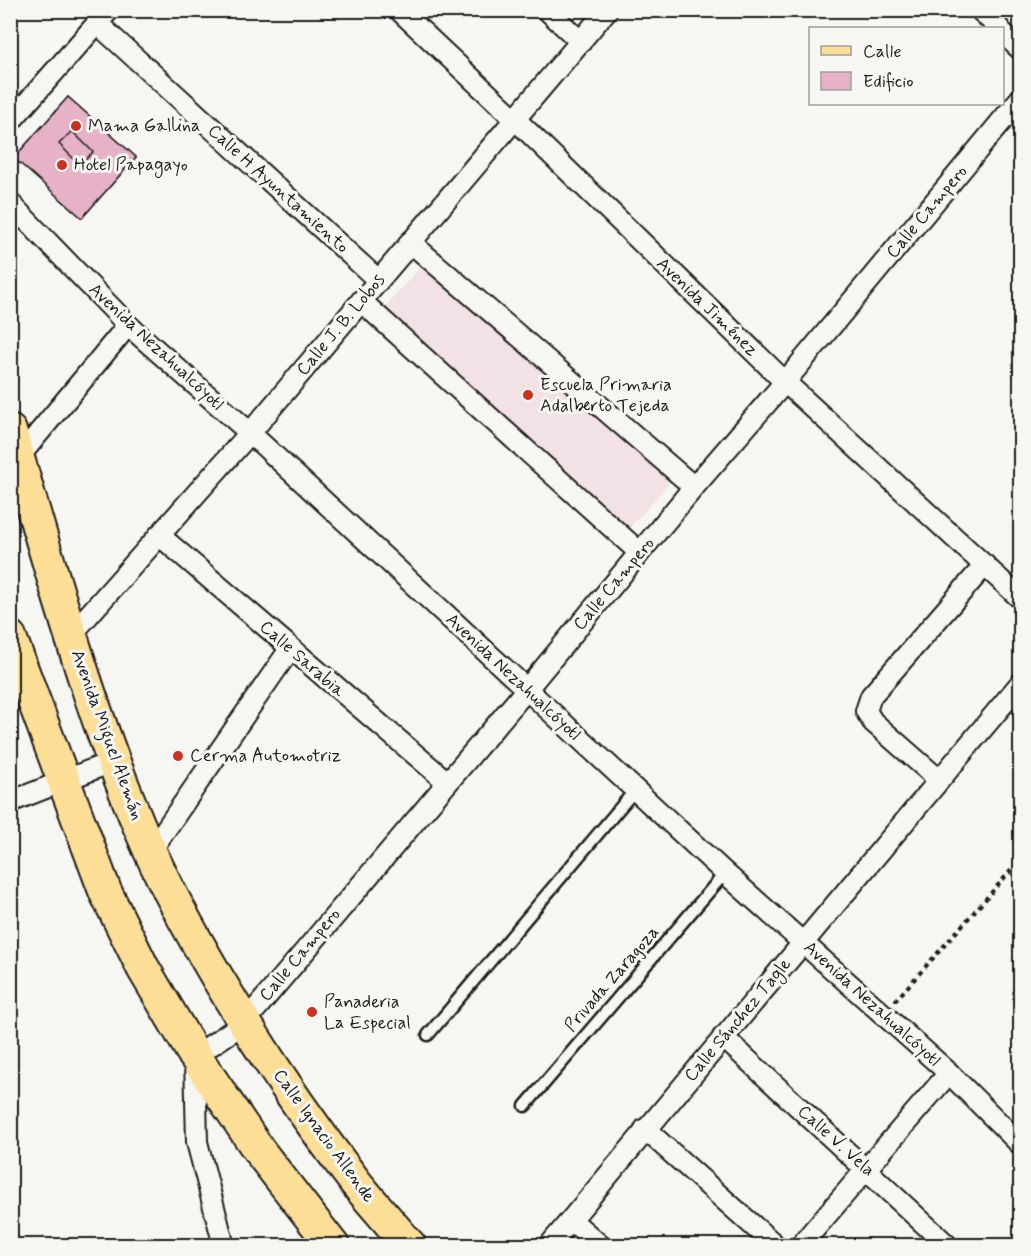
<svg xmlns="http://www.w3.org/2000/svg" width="1031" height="1256" viewBox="0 0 1031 1256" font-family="Mynerve,sans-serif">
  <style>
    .built { fill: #f2e1e5 }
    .building { fill: #e7b1c8; stroke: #1c1c1c; stroke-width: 1.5; fill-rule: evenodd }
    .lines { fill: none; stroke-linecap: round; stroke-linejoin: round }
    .service-casing { stroke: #1c1c1c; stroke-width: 15 }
    .minor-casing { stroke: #1c1c1c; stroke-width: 24 }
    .primary-casing { stroke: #1c1c1c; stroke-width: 36 }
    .path { stroke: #1c1c1c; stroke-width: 4; stroke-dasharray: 4.5 4.5; stroke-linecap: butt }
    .service { stroke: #f6f6f2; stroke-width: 10 }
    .minor { stroke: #f6f6f2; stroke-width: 20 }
    .primary { stroke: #fdde96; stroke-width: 32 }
    .poi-dot { fill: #c8321e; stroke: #f6f6f2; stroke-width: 2 }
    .labels { text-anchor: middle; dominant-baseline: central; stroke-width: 6; stroke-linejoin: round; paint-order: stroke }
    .poi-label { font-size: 18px; fill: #1c1c1c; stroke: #f6f6f2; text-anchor: start }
    .street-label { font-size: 18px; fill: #1c1c1c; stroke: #f6f6f2 }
  </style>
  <rect width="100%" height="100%" fill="#f6f6f2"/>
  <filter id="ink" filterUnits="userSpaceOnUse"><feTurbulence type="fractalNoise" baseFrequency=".0167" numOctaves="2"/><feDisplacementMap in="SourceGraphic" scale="12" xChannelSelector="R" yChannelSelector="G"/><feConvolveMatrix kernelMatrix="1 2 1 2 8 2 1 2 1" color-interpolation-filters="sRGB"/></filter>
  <g filter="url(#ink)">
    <polygon class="built" points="426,261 673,479 629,528 382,310"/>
    <g class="building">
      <path d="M68,97L136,157L82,218L14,158ZM72,131L93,152L80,165L59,144Z"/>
      <polygon points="68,97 136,157 82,218 14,158"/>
      <polygon points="72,131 93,152 80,165 59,144"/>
    </g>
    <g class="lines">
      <g class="service-casing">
        <g id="service">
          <polyline points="428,1035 635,790"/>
          <polyline points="525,1106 725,873"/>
        </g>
      </g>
      <g class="minor-casing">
        <g id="minor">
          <polyline points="399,10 516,120 785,382 1020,598"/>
          <polyline points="547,10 581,42"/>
          <polyline points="980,10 999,28"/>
          <polyline points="98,24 378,280"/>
          <polyline points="1002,32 1020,49"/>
          <polyline points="10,122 109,10"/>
          <polyline points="10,203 128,325 250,433 725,873 949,1073 1020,1144"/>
          <polyline points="410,242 694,487"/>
          <polyline points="361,301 639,552"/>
          <polyline points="18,458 128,325"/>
          <polyline points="159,535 446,781"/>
          <polyline points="71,635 250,433 607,10"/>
          <polyline points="938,779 873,722 866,711 871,696 985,565"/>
          <polyline points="10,802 114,761"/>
          <polyline points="150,852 290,649"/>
          <polyline points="723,1037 948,1246"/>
          <polyline points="645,1129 776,1246"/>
          <polyline points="571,1220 601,1246"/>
          <polyline points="224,1246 197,1142 195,1056 244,1023 526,690 694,487 785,382 1020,99"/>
          <polyline points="549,1246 1020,684"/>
          <polyline points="800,1246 949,1073"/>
        </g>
      </g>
      <g class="primary-casing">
        <g id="primary">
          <path d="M10,431C52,572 90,716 150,851C169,894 193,936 217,977C259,1048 305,1117 356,1183C373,1204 392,1225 410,1246"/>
          <polyline points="10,637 105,891 143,968 195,1056 260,1152 333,1246"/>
        </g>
      </g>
      <polyline class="path" points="895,1001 1014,867"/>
      <use href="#service" class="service"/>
      <use href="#minor" class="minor"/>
      <use href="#primary" class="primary"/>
    </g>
  </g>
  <g class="poi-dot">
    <circle cx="76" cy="126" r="6"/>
    <circle cx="62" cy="165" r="6"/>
    <circle cx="528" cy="395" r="6"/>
    <circle cx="178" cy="756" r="6"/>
    <circle cx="312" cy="1012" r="6"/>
  </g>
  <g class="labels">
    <g class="poi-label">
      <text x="88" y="126">Mama Gallina</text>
      <text x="74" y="165">Hotel Papagayo</text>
      <text x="540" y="385">Escuela Primaria<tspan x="540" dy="21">Adalberto Tejeda</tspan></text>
      <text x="190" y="756">Cerma Automotriz</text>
      <text x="324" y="1002">Panaderia<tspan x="324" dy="21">La Especial</tspan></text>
    </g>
    <g class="street-label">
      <text transform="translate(278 189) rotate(42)">Calle H Ayuntamiento</text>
      <text transform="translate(927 212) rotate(-50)">Calle Campero</text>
      <text transform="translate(707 307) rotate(44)">Avenida Jiménez</text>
      <text transform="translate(341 325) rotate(-50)">Calle J. B. Lobos</text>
      <text transform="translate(156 347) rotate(43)">Avenida Nezahualcóyotl</text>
      <text transform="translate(614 584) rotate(-50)">Calle Campero</text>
      <text transform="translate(302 659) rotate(41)">Calle Sarabia</text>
      <text transform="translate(513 677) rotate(43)">Avenida Nezahualcóyotl</text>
      <text transform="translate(107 735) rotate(70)">Avenida Miguel Alemán</text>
      <text transform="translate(300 955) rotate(-50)">Calle Campero</text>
      <text transform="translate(612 979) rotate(-49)">Privada Zaragoza</text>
      <text transform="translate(872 1004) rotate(42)">Avenida Nezahualcóyotl</text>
      <text transform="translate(738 1020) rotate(-50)">Calle Sánchez Tagle</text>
      <text transform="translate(324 1136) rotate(54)">Calle Ignacio Allende</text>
      <text transform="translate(836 1141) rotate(42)">Calle V. Vela</text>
    </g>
  </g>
  <rect width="1031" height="1256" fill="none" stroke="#f6f6f2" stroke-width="36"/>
  <rect x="18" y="18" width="995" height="1220" fill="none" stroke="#1c1c1c" stroke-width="2" filter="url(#ink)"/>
  <rect x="809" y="27" width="195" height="78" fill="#f6f6f2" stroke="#9f9f9c" stroke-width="1.5"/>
  <rect x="821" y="46" width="30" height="9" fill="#fdde96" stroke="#9f9f9c" stroke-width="1.5"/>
  <text x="863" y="57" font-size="18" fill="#1c1c1c">Calle</text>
  <rect x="821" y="72" width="30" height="18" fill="#e7b1c8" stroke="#9f9f9c" stroke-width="1.5"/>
  <text x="863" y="87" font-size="18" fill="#1c1c1c">Edificio</text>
</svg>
